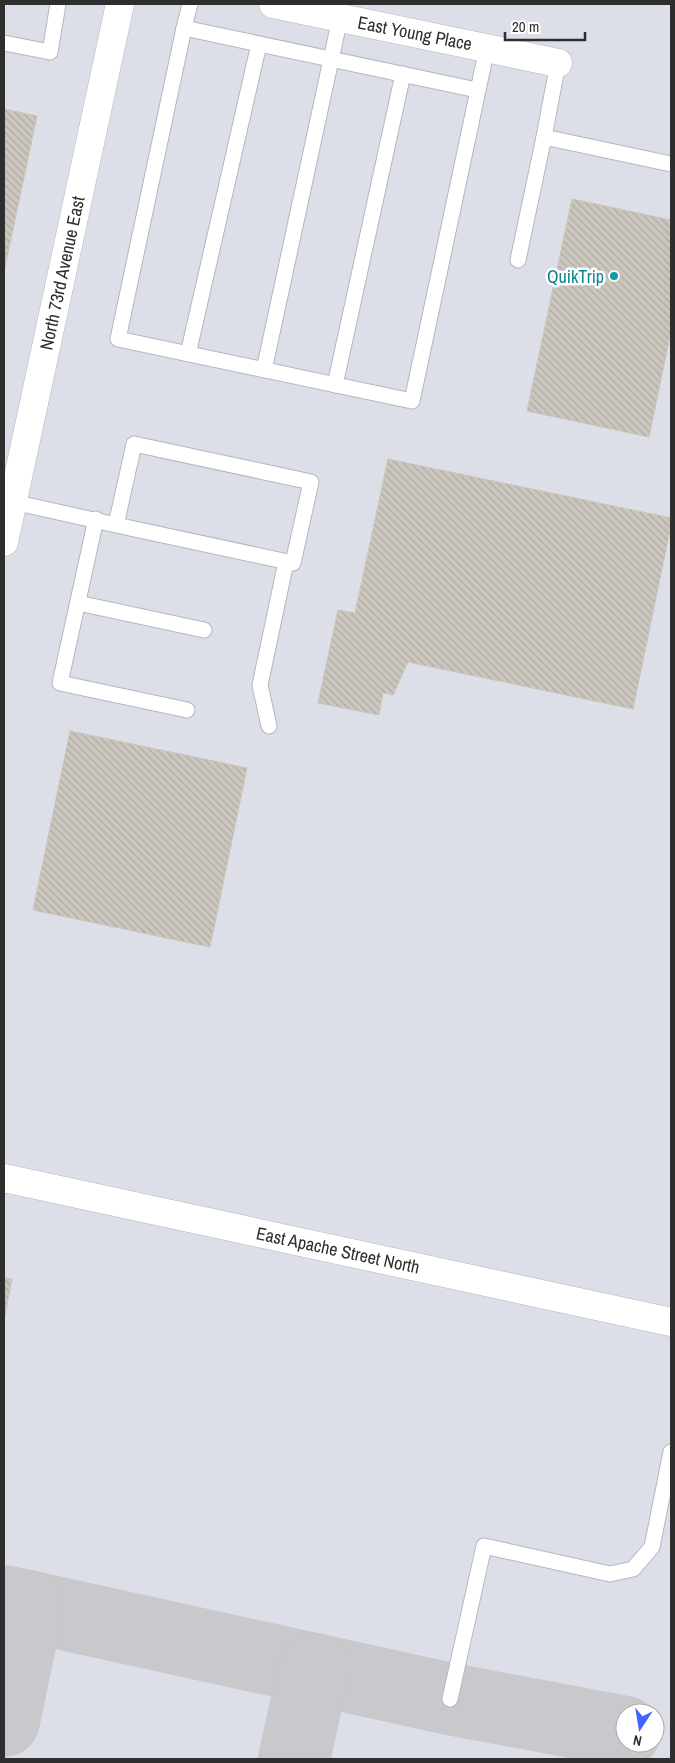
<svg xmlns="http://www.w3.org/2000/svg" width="675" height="1763" viewBox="0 0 675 1763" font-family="'Archivo Narrow',sans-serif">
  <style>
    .airport { fill: #dcdee8; fill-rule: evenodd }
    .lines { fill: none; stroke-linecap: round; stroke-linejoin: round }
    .taxiway { stroke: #c9c8cc; stroke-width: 72 }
    .building { fill: url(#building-back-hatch); stroke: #cbc5ba }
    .lane-casing { stroke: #b4b7c1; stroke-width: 17 }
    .street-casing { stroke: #b4b7c1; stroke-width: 29 }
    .lane { stroke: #fff; stroke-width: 15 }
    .street { stroke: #fff; stroke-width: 28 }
    .culture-dot { fill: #0f9aa8; stroke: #fff; stroke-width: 2 }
    .labels { text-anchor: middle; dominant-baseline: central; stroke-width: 5; stroke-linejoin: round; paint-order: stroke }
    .street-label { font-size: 18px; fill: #2e2e2e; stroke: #fff }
    .culture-label { font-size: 18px; fill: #0d838f; stroke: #fff; text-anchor: end }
  </style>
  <defs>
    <pattern id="building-back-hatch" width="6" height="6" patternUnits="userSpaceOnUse" patternTransform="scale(1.25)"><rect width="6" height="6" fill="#cbc7bf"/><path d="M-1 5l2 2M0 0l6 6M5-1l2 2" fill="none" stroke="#afaba4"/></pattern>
  </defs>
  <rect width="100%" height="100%" fill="#efe9e1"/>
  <path class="airport" d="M4,4H671V1759H4ZM625,1713H655V1743H625Z"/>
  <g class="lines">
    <g class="taxiway">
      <polyline points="4,1601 450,1699 625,1732"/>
      <polyline points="4,1721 28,1606"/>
      <polyline points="294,1759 314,1669"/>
    </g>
  </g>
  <g class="building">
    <polygon points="4,109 37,116 4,272"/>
    <polygon points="572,199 671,220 671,331 649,437 527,411"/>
    <polygon points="388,459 671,518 671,525 633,709 408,662 393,695 383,693 379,715 318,703 338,610 355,613"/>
    <polygon points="70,731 247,768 210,947 33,910"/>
    <polygon points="4,1278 12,1279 4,1320"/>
  </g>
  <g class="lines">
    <g class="lane-casing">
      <g id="lane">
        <polyline points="184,28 190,4"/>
        <polyline points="4,43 50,52 58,4"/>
        <polyline points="477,90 184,28 118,339 412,401 487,48"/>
        <polyline points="544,137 558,63"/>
        <polyline points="518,260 544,137 671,164"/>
        <polyline points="188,354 259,44"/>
        <polyline points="264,370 340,18"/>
        <polyline points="335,385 403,74"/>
        <polyline points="13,502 116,525 293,563 311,482 134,444 116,525"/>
        <polyline points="96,519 60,683 187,710"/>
        <polyline points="78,603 204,630"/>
        <polyline points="269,726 260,685 286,562"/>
        <polyline points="450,1699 484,1546 610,1574 633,1569 652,1547 671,1452"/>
      </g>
    </g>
    <g class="street-casing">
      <g id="street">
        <polyline points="273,4 558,63"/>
        <polyline points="4,542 120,4"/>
        <polyline points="4,1178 671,1322"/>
      </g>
    </g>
    <use href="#lane" class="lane"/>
    <use href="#street" class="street"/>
  </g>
  <circle class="culture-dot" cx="614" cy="276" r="5"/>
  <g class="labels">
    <g class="street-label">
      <text transform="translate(415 33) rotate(11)">East Young Place</text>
      <text transform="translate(62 273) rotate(-78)">North 73rd Avenue East</text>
      <text transform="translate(338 1250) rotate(12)">East Apache Street North</text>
    </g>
    <g class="culture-label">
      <text x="604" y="276">QuikTrip</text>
    </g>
  </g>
  <rect width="675" height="1763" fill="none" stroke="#2e2e2e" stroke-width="10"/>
  <g transform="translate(640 1728) rotate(192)"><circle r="24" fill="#ffffff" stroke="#ababab"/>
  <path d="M0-4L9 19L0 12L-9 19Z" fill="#4264fb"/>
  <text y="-8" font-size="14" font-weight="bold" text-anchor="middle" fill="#2e2e2e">N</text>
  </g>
  <path d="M505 32v8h80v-8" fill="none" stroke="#2e2e2e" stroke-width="2.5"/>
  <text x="512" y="32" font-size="15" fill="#2e2e2e" stroke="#ffffff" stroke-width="4" paint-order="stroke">20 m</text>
</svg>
